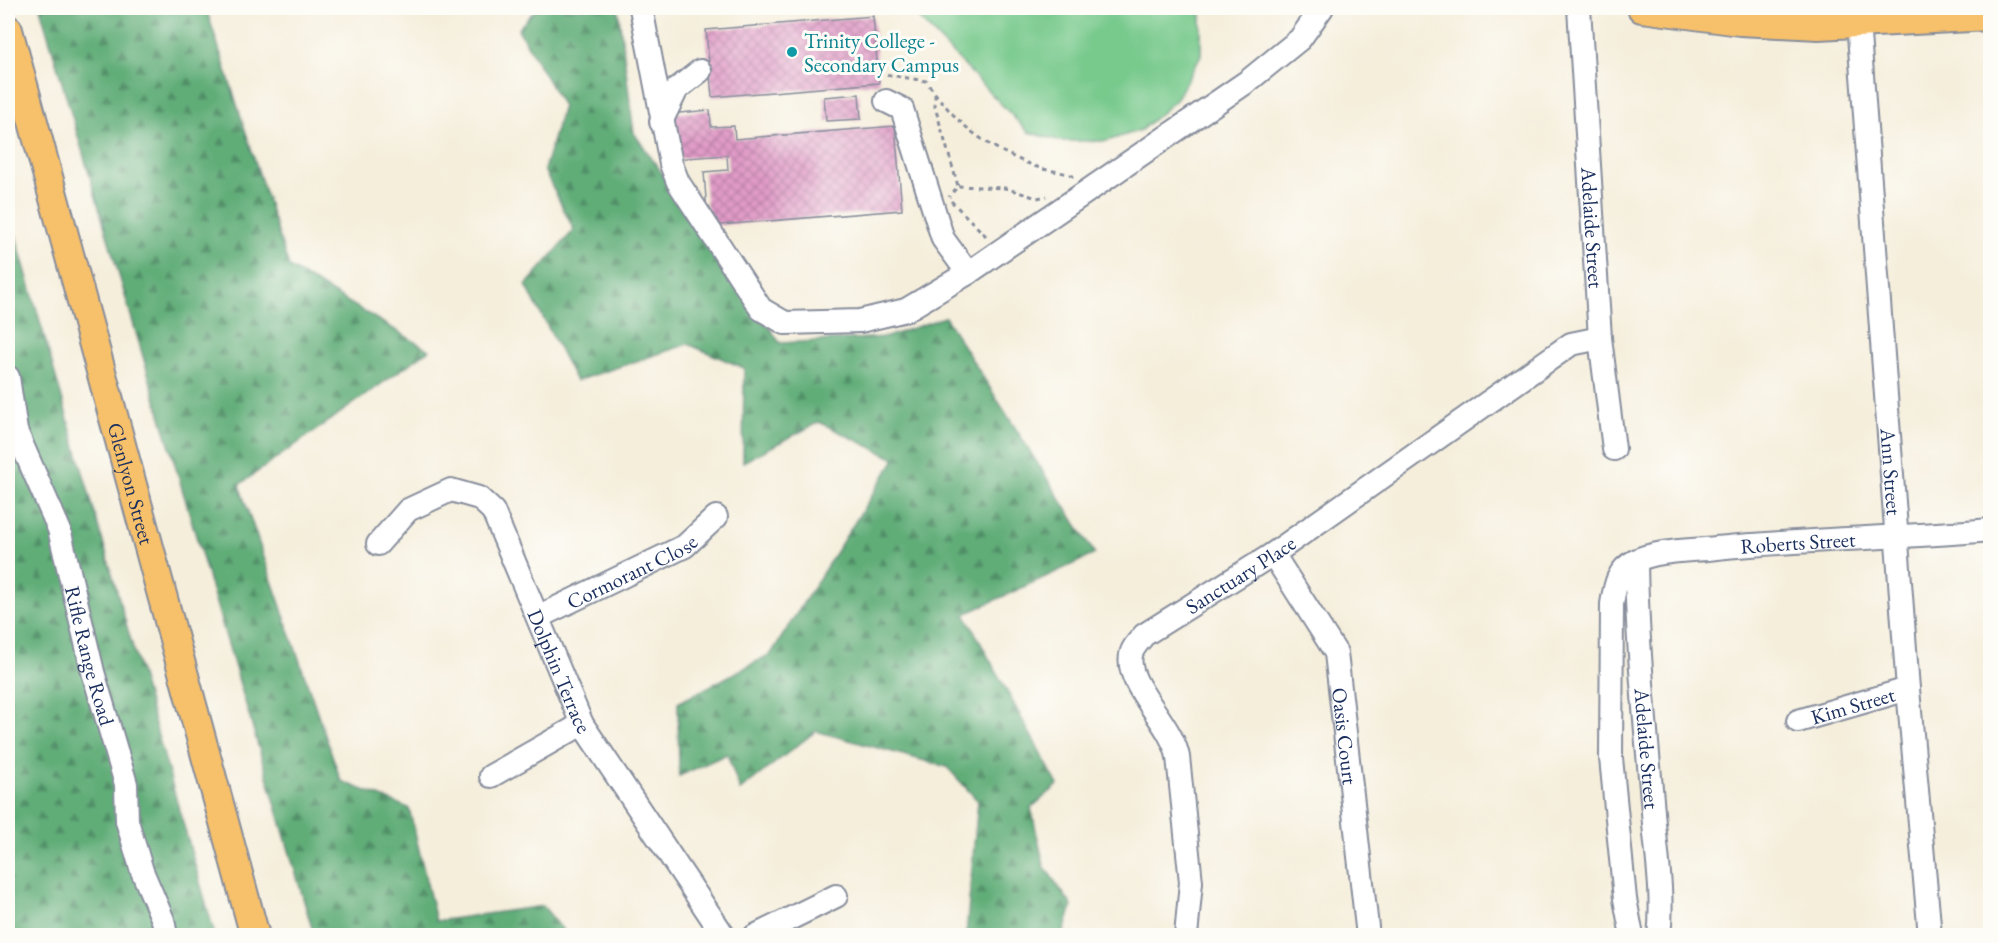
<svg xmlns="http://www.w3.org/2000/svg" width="1998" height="943" viewBox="0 0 1998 943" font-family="'EB Garamond',serif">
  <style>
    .forest { fill: url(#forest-firs); stroke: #3e6e6b; stroke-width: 1.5 }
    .pitch { fill: #77c98c; stroke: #497c75; stroke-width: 1.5 }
    .building { fill: url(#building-cross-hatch) }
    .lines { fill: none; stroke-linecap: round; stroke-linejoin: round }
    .minor-casing { stroke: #888e9c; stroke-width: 26 }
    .major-casing { stroke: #888e9c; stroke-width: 32 }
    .path { stroke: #888e9c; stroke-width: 3; stroke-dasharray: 4.5 4.5; stroke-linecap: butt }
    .minor { stroke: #fff; stroke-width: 22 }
    .major { stroke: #f7c06b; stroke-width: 28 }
    .culture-dot { fill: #0f9aa8; stroke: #fdfcf7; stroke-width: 2 }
    .labels { text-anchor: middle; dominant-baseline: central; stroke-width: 6; stroke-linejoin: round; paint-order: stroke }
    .culture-label { font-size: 21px; fill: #0d838f; stroke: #fdfcf7; text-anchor: start }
    .street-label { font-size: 21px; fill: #1b2f5e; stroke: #fdfcf7 }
  </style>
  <defs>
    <pattern id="forest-firs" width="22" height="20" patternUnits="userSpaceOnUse" patternTransform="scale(1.5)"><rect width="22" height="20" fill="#61ad78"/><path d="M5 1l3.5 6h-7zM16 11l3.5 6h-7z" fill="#4f8d66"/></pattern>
    <pattern id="building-cross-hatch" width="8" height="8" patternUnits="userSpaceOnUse" patternTransform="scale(1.5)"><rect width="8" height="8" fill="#e19bc7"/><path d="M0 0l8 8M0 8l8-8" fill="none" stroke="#b67fa5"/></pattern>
  </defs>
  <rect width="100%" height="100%" fill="#fdfcf7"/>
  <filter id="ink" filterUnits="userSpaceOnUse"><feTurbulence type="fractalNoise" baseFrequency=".0167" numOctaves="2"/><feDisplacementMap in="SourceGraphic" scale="12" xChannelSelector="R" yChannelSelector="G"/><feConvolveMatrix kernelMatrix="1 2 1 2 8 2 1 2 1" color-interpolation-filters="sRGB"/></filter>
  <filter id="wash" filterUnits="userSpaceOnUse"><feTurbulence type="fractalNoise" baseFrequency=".008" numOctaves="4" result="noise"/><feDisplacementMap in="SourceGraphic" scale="24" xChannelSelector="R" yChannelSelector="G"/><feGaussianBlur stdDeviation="1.35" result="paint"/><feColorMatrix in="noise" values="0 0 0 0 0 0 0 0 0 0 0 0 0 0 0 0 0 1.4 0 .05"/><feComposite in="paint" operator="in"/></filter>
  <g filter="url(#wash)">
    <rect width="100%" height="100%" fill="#f5eedb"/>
    <g class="forest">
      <polygon points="40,8 206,8 289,267 429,350 239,485 341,781 409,808 436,921 543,906 567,935 314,935"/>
      <polygon points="537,8 618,8 634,133 780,343 887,337 945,317 1095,554 965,614 1058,785 1031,808 1044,866 1072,906 1063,935 966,935 978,801 947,767 816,731 740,790 727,754 679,776 678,703 771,654 895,459 819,422 743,462 744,368 688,344 576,381 526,285 574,230 544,170 563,106 518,29"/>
      <polygon points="8,209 215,935 8,935"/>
    </g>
    <polygon class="pitch" points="909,8 1201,8 1201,55 1176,100 1141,130 1107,141 1061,141 1028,132"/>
    <g id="blocks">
      <g class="building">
        <polygon points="873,16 879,83 712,97 706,30"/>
        <polygon points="859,94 861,119 826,121 824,97"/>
        <polygon points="710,110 711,127 734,126 735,139 895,126 902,210 708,226 704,172 728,170 727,155 673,159 669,114"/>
      </g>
    </g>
  </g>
  <g filter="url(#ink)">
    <use href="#blocks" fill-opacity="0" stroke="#888e9c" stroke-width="1.5"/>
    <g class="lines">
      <g class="minor-casing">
        <g id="minor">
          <polyline points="641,8 671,164 678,182 761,309 785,323 860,321 906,310 968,273"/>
          <path id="s1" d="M1579,8L1600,338L1614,449"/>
          <path id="s2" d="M1857,8L1908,689L1930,936"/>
          <polyline points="886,101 902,109 943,239 968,273 1248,81 1300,39 1322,8"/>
          <polyline points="661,122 677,89 700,71"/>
          <path id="s3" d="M8,377L16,431L59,529L93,672L126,784L127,821L142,871L163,920L166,936"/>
          <path id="s4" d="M378,544L408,510L451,490L479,498L493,511L582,724L724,936"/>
          <path id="s5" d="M1273,554L1336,653L1368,936"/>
          <path id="s6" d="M1636,561C1637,645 1646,728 1653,812C1656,852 1664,895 1659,936"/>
          <path id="s7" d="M538,617L685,546L716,517"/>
          <path id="s8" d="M1798,721L1908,689"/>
          <polyline points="491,776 582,724"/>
          <polyline points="755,936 836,896"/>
          <path id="s9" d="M1186,936L1191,882L1178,757C1172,723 1125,685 1131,655C1132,648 1139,641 1144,635L1273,554L1571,344L1600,338"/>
          <path id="s10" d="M1632,936L1625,899L1611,758L1612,604C1615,586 1617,570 1635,561C1658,550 1691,551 1716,548C1807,539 1899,538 1990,530"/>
        </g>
      </g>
      <g class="major-casing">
        <g id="major">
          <polyline points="1642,8 1740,21 1818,25 1990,16"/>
          <path id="s11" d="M8,30L255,936"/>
        </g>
      </g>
      <g class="path">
        <path d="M878,73L926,81C958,126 985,147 1037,167C1050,172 1065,171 1077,178"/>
        <polyline points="935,94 935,107 958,186 949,197"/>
        <polyline points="958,186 1005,188 1037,198 1047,196"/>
        <polyline points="951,201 989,239"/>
      </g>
      <use href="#minor" class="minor"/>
      <use href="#major" class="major"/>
    </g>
  </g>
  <circle class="culture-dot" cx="792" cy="52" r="6"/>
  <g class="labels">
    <g class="culture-label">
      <text x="804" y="40">Trinity College -<tspan x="804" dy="24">Secondary Campus</tspan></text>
    </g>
    <g class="street-label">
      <text stroke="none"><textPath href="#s1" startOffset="220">Adelaide Street</textPath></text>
      <text stroke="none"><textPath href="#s2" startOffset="465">Ann Street</textPath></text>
      <text stroke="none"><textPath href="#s11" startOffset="470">Glenlyon Street</textPath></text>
      <text stroke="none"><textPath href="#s10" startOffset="549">Roberts Street</textPath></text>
      <text stroke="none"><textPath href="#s7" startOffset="104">Cormorant Close</textPath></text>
      <text stroke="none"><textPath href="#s9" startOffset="432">Sanctuary Place</textPath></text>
      <text stroke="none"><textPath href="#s3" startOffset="292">Rifle Range Road</textPath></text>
      <text stroke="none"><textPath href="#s4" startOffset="314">Dolphin Terrace</textPath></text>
      <text stroke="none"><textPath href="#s8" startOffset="57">Kim Street</textPath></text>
      <text stroke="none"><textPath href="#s5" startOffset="201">Oasis Court</textPath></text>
      <text stroke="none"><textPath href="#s6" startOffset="188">Adelaide Street</textPath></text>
    </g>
  </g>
  <rect width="1998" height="943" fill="none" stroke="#fdfcf7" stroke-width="30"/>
</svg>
